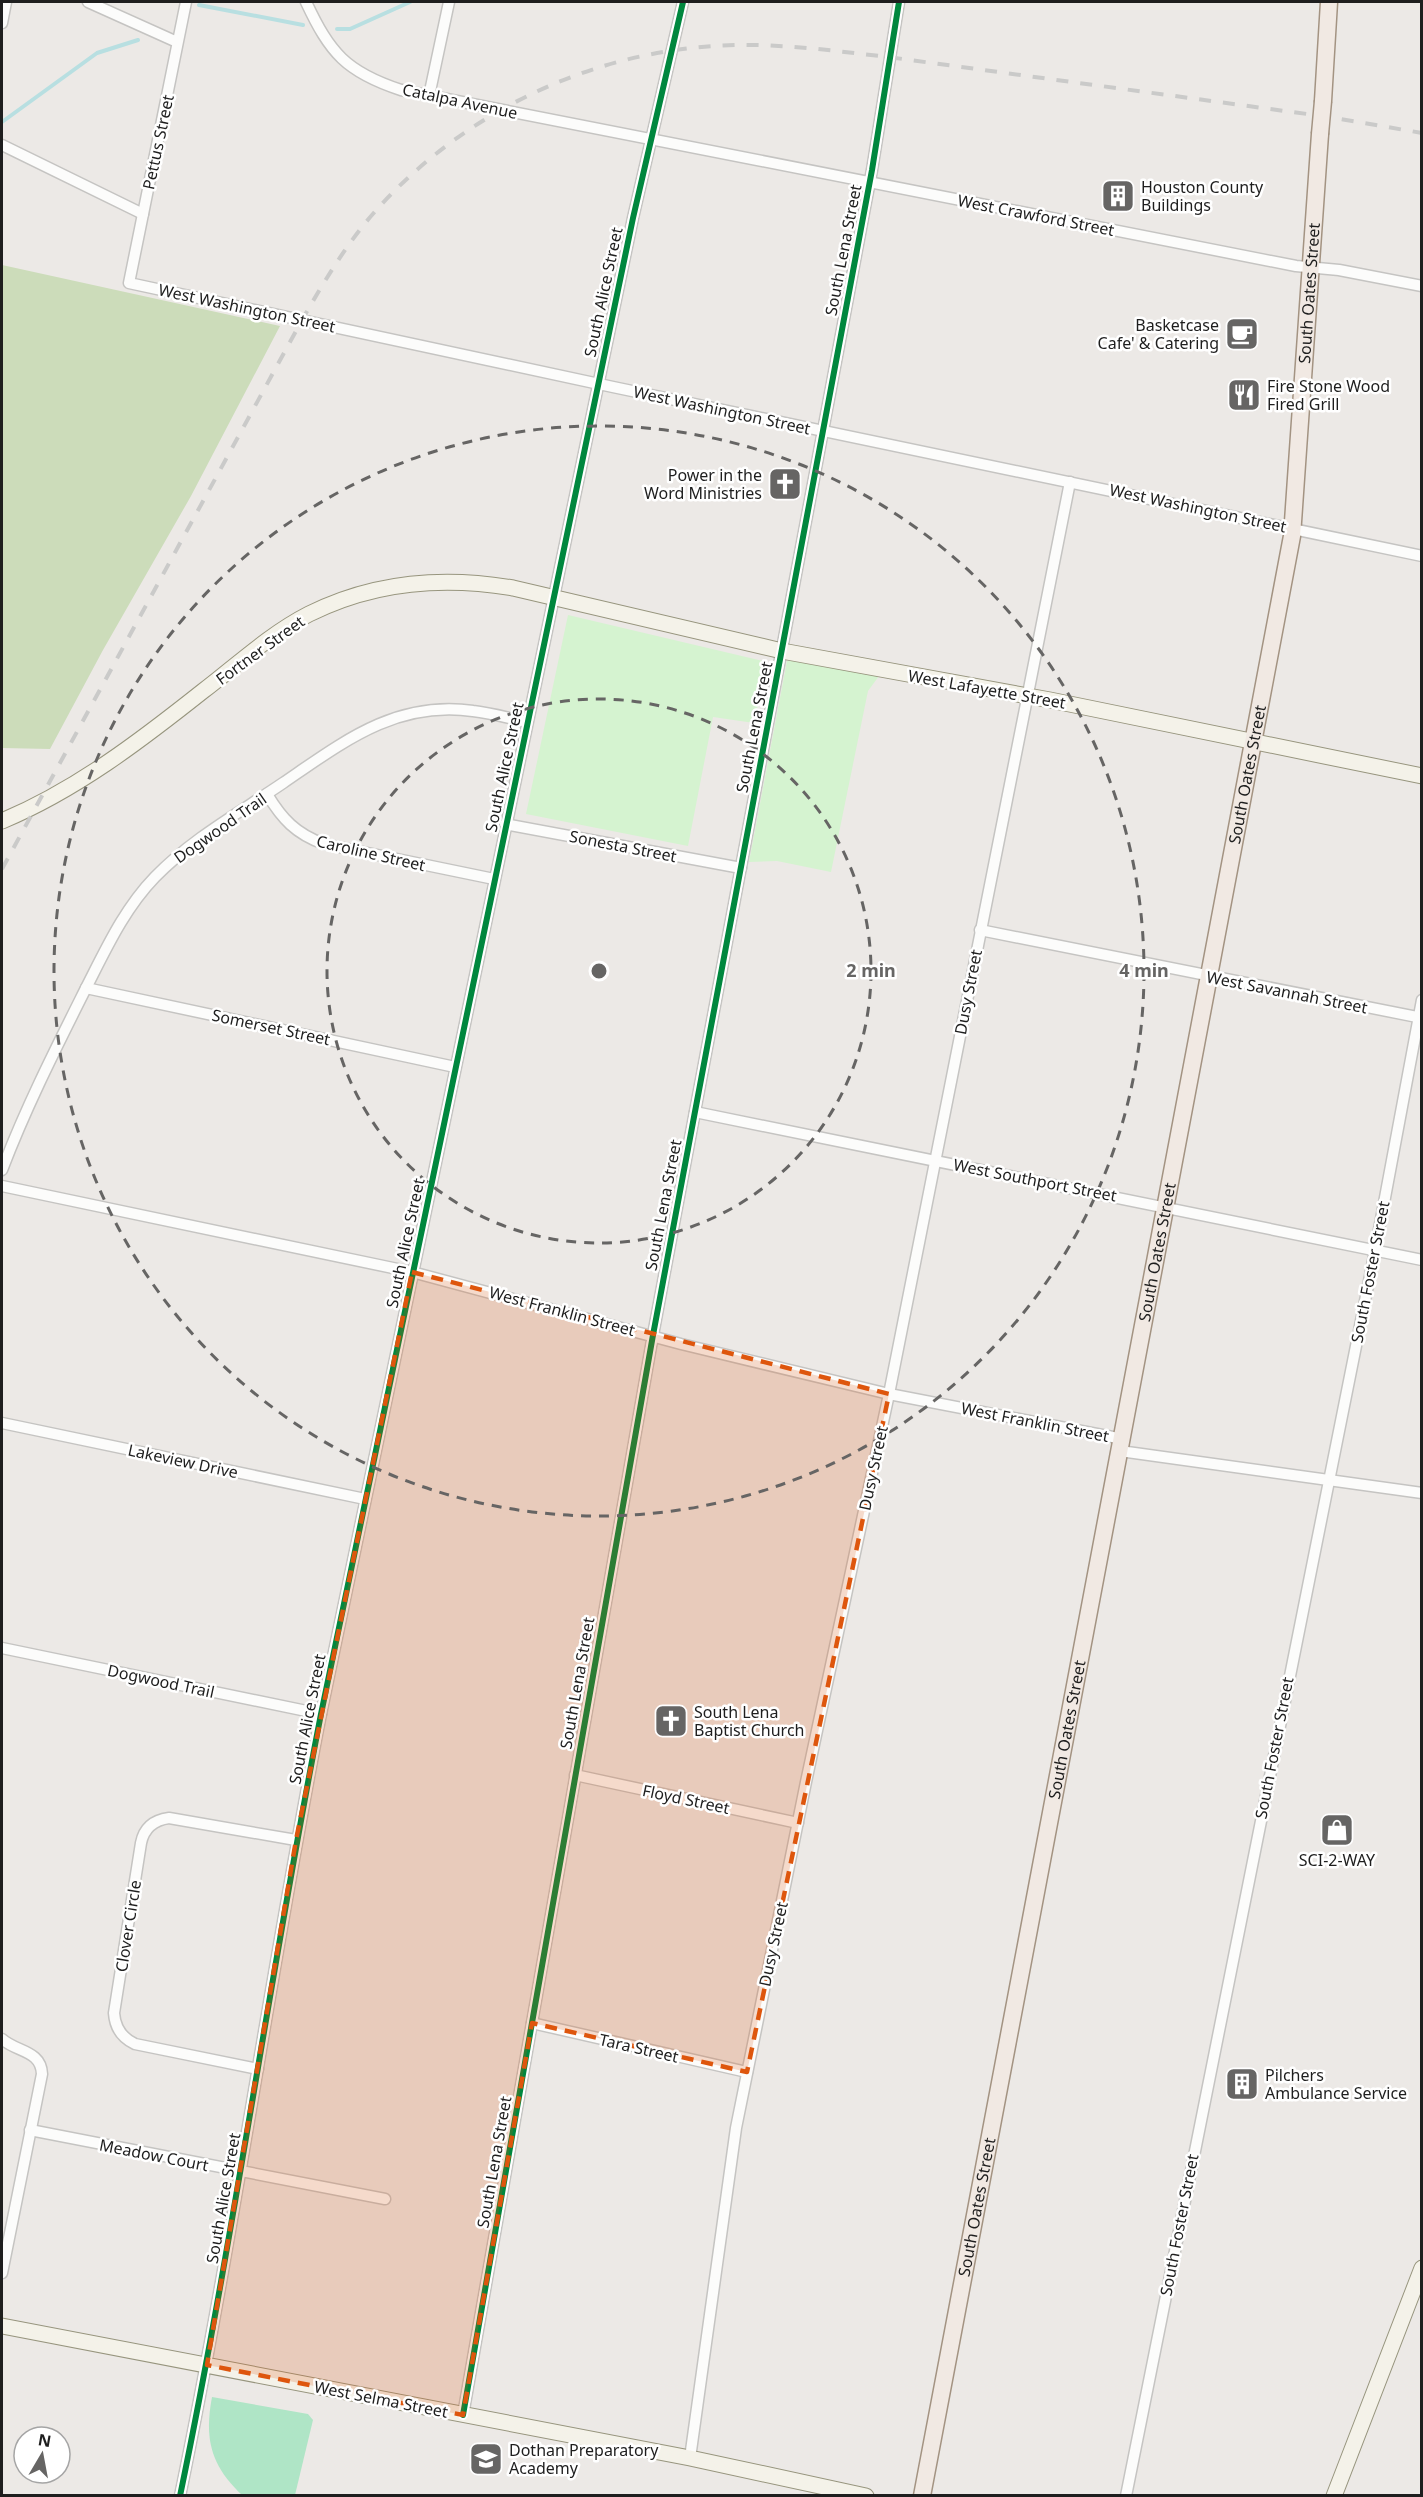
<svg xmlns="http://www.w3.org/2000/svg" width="1423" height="2497" viewBox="0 0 1423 2497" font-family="'Noto Sans',sans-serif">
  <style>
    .forest { fill: #ccdcba }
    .park { fill: #d5f3d0 }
    .pitch { fill: #afe5c6 }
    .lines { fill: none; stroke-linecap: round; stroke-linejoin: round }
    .stream { stroke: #b8dfe1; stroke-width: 4 }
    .street-casing { stroke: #c5c4c2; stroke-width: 13 }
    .secondary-casing { stroke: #97957e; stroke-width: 17 }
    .primary-casing { stroke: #a39382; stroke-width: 19 }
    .street { stroke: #fcfcfb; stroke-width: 10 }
    .secondary { stroke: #f4f2e9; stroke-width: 15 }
    .primary { stroke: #f1e9e3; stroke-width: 16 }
    .rail { stroke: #cacac9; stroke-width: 4; stroke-dasharray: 12 12; stroke-linecap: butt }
    .primary-bridge-casing { stroke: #a39382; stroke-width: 19; stroke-linecap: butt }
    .primary-bridge { stroke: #f1e9e3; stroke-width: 16 }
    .cycleway-casing { stroke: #fff; stroke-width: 10 }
    .cycleway { stroke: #00873e; stroke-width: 6 }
    .marked { fill: #de560d; fill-opacity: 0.2; stroke: #de560d; stroke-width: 4.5; stroke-dasharray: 12 8; stroke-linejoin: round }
    .ring { fill: none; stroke: #666564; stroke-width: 3; stroke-dasharray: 10 8 }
    .labels { text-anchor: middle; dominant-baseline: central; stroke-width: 5; stroke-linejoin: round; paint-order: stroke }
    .street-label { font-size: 16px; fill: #1e1e1e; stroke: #fff }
    .poi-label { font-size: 16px; fill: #1e1e1e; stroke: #fff; text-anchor: start }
    .centre { fill: #666564; stroke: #fff; stroke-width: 3 }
    .ring-label { font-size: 18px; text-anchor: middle; font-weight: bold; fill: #666564; stroke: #fff; stroke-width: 5; stroke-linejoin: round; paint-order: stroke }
  </style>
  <rect width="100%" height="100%" fill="#ece9e6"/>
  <polygon class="forest" points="2,265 280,326 191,496 103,650 50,749 2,748"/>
  <g class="park">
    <polygon points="568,615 767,662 754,723 713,717 688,846 526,814"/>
    <polygon points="791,660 879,676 868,691 831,872 777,861 749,862 787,661"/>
  </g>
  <path class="pitch" d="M212,2397L308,2414L313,2420L295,2495H242C211,2466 204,2439 212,2397Z"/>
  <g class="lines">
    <g class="stream">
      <polyline points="199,5 303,25"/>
      <polyline points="337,29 350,29 410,2"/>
      <polyline points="2,122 97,53 138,40"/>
    </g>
    <g class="street-casing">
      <g id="street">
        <polyline points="88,2 177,42"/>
        <polyline points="186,2 129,283 613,387 1422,556"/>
        <path d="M306,2C330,53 346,72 401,90L1296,266L1339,270L1422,286"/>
        <polyline points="2,23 6,2"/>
        <polyline points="429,96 449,2"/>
        <polyline points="2,145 143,214"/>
        <path d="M267,794C282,819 296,834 324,844L494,879"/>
        <polyline points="505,824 741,868"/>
        <polyline points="980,930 1422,1018"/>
        <polyline points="86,988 455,1067"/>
        <polyline points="695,1112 1422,1260"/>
        <path d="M2,1170C26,1107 56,1048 86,988C106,949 124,909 155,877C193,838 239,813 283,783C343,742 396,700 473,711C491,713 509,718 527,722"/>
        <polyline points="2,1186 412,1272 681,1344 889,1394 1123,1439"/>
        <polyline points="2,1423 365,1499"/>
        <polyline points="1120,1451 1422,1493"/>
        <polyline points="2,1648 321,1714"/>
        <polyline points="575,1775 798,1823"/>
        <polyline points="532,2023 747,2072"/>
        <path d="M2,2039C16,2052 41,2050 42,2074L2,2273"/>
        <path d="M258,2069L135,2044C122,2038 115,2027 114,2013L141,1843C144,1828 154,1820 169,1818L296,1840"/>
        <polyline points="30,2130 385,2199"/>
        <polyline points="463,2415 653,1335 872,170 899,2"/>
        <polyline points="690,2458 736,2128 806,1782 889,1394 1070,482"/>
        <path d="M180,2496C234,2236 270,1974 321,1714L633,218L683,2"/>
        <polyline points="1126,2496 1375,1251 1422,1000"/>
      </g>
    </g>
    <g class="secondary-casing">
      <g id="secondary">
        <path d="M2,821C76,790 140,741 203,691C237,665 270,634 309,614C373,582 443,576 513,588L782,651L1050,700L1422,776"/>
        <polyline points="2,2326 690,2458 866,2496"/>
        <polyline points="1334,2496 1422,2268"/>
      </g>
    </g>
    <g class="primary-casing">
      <g id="primary">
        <polyline points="1323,101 1329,2"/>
        <path id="s1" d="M922,2496L1292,536L1320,134"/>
      </g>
    </g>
    <use href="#street" class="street"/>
    <use href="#secondary" class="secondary"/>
    <use href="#primary" class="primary"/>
    <path class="rail" d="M2,869L302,320C325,280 348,241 379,207C475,102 614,42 756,45C801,46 844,52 888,57L1329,117L1422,133"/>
    <g class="primary-bridge-casing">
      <polyline id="primary-bridge" points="1320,134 1323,101"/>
    </g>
    <use href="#primary-bridge" class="primary-bridge"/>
    <g class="cycleway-casing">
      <g id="cycleway">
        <polyline points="463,2415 653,1335 872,170 899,2"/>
        <path d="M180,2496C234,2236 270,1974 321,1714L633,218L683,2"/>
      </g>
    </g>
    <use href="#cycleway" class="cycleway"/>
  </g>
  <path class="marked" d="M412,1272L889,1394L747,2072L532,2023L463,2415L207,2365L296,1840Z"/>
  <g class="ring">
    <circle cx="599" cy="971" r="272"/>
    <circle cx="599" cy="971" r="545"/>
  </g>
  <defs>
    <g id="building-square" transform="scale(1.725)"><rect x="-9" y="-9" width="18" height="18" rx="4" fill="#666564" stroke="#fff"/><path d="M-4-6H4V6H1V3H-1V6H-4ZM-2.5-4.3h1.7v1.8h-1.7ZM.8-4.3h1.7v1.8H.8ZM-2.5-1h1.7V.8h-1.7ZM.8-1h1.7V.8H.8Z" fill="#fff"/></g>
    <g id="cafe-square" transform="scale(1.725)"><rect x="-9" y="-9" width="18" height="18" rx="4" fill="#666564" stroke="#fff"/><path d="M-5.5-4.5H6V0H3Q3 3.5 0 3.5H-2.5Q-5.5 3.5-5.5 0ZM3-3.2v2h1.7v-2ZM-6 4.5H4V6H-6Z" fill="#fff"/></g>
    <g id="restaurant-square" transform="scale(1.725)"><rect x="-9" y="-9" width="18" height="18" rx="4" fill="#666564" stroke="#fff"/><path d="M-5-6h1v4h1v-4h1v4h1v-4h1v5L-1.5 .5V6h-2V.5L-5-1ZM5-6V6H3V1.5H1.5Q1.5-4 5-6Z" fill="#fff"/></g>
    <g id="church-square" transform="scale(1.725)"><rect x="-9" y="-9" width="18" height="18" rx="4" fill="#666564" stroke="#fff"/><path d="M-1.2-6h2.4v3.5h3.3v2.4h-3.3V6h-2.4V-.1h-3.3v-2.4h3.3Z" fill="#fff"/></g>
    <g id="shop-square" transform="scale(1.725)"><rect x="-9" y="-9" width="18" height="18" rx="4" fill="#666564" stroke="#fff"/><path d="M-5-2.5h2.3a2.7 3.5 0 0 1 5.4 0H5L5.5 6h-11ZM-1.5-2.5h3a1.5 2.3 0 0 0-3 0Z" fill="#fff"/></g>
    <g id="school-square" transform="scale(1.725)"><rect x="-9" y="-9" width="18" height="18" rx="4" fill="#666564" stroke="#fff"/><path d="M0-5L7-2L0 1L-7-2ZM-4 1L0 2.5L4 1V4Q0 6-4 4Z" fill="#fff"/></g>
  </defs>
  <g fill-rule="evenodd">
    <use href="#building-square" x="1118" y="196"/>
    <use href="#cafe-square" x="1242" y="334"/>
    <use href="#restaurant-square" x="1244" y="395"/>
    <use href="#church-square" x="785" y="484"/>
    <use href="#church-square" x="671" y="1721"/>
    <use href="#shop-square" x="1337" y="1830"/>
    <use href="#building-square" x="1242" y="2084"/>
    <use href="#school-square" x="486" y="2459"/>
  </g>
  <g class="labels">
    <g class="street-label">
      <text transform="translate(460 101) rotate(12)">Catalpa Avenue</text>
      <text transform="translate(158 142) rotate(-78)">Pettus Street</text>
      <text transform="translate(1036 215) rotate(11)">West Crawford Street</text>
      <text transform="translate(843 250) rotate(-79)">South Lena Street</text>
      <text transform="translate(603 292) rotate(-78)">South Alice Street</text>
      <text stroke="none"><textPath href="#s1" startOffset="2238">South Oates Street</textPath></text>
      <text transform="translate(247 308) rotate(12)">West Washington Street</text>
      <text transform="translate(722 410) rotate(12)">West Washington Street</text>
      <text transform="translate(1198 508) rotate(12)">West Washington Street</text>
      <text transform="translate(260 650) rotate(-36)">Fortner Street</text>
      <text transform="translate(987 689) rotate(10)">West Lafayette Street</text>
      <text transform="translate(754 727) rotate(-79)">South Lena Street</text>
      <text transform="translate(504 767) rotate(-78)">South Alice Street</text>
      <text stroke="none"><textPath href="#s1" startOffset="1752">South Oates Street</textPath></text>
      <text transform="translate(220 828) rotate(-35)">Dogwood Trail</text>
      <text transform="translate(623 846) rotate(11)">Sonesta Street</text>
      <text transform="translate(371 853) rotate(13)">Caroline Street</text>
      <text transform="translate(968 992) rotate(-79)">Dusy Street</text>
      <text transform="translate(1287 992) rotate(11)">West Savannah Street</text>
      <text transform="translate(271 1027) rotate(12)">Somerset Street</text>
      <text transform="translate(1035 1180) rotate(11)">West Southport Street</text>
      <text transform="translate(663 1205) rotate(-79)">South Lena Street</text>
      <text transform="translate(405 1243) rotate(-78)">South Alice Street</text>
      <text stroke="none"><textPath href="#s1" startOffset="1266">South Oates Street</textPath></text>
      <text transform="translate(1370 1272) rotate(-79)">South Foster Street</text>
      <text transform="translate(562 1311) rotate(15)">West Franklin Street</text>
      <text transform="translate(1035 1422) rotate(11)">West Franklin Street</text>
      <text transform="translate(183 1461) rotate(12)">Lakeview Drive</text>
      <text transform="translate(873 1468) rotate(-78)">Dusy Street</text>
      <text transform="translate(161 1681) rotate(12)">Dogwood Trail</text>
      <text transform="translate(577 1683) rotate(-80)">South Lena Street</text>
      <text transform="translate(307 1719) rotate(-79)">South Alice Street</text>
      <text stroke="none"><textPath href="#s1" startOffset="780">South Oates Street</textPath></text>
      <text transform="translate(1274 1748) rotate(-79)">South Foster Street</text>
      <text transform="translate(686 1799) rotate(12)">Floyd Street</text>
      <text transform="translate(128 1926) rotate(-81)">Clover Circle</text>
      <text transform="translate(773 1944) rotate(-78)">Dusy Street</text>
      <text transform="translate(639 2048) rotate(13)">Tara Street</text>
      <text transform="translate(154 2155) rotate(11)">Meadow Court</text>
      <text transform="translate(494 2162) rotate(-80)">South Lena Street</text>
      <text transform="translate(223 2198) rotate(-80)">South Alice Street</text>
      <text stroke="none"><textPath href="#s1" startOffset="294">South Oates Street</textPath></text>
      <text transform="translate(1179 2225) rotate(-79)">South Foster Street</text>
      <text transform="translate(381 2399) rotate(11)">West Selma Street</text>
    </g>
    <g class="poi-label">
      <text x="1141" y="187">Houston County<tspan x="1141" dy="18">Buildings</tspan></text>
      <text x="1219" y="325" text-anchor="end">Basketcase<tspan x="1219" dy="18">Cafe' &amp; Catering</tspan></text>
      <text x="1267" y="386">Fire Stone Wood<tspan x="1267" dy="18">Fired Grill</tspan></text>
      <text x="762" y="475" text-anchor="end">Power in the<tspan x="762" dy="18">Word Ministries</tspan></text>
      <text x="694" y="1712">South Lena<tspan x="694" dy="18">Baptist Church</tspan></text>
      <text x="1337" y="1860" text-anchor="middle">SCI-2-WAY</text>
      <text x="1265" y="2075">Pilchers<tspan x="1265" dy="18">Ambulance Service</tspan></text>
      <text x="509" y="2450">Dothan Preparatory<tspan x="509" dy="18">Academy</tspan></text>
    </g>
  </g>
  <circle cx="599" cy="971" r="9" class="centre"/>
  <g class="ring-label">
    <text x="871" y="977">2 min</text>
    <text x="1144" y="977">4 min</text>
  </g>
  <rect width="1423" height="2497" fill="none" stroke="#1e1e1e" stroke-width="6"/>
  <g transform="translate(42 2455) rotate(10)"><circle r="28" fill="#ffffff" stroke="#a5a5a5" stroke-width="1.5"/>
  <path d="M0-4.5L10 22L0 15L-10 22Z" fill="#666564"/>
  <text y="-9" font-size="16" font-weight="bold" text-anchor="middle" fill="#1e1e1e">N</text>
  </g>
</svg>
